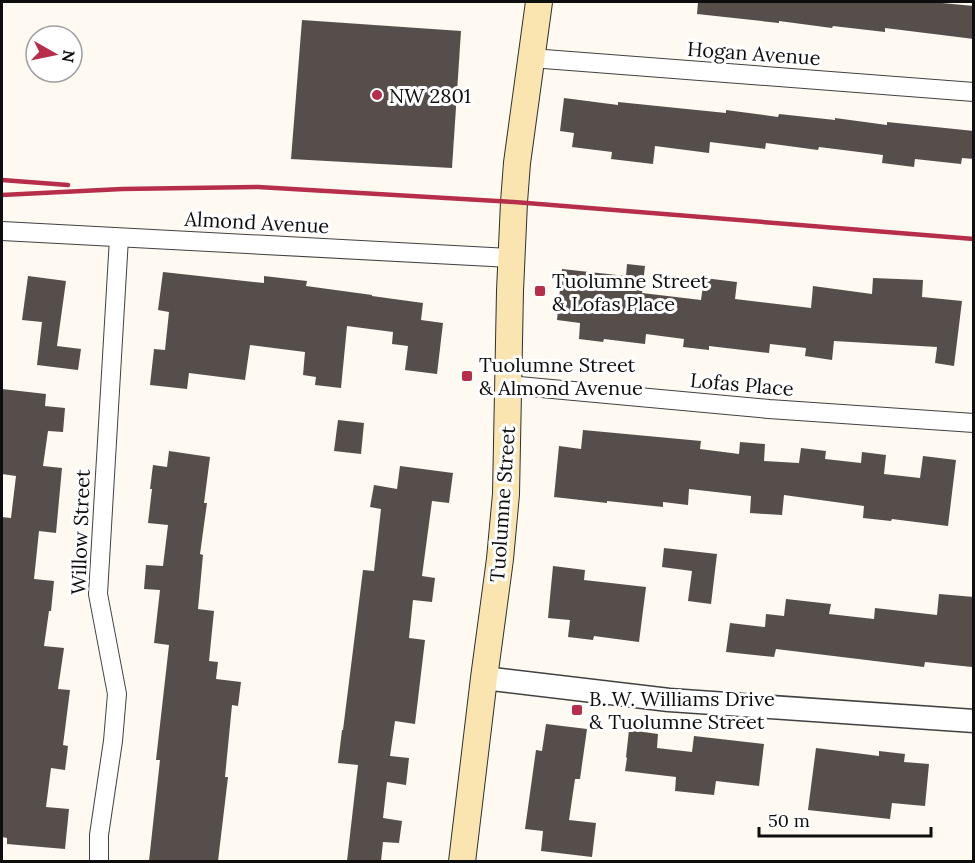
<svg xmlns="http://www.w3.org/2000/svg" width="975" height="863" viewBox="0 0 975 863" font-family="Lora,serif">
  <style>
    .building { fill: #564e4b }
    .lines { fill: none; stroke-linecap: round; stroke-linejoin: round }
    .minor-casing { stroke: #414141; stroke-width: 20 }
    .tertiary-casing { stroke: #414141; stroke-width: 25 }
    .secondary-casing { stroke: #303030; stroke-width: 28 }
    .minor { stroke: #fff; stroke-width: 18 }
    .tertiary { stroke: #fff; stroke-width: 22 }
    .secondary { stroke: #fae5b0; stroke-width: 26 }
    .rail { stroke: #b72e4b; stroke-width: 4.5 }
    .poi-dot { fill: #b72e4b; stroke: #fff; stroke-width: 2 }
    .labels { text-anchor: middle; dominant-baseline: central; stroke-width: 6; stroke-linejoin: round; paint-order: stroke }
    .street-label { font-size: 20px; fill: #0e0e0e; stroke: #fff }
    .poi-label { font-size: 20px; fill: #0e0e0e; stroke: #fff; text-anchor: start }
  </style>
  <rect width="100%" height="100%" fill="#fef9f1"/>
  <g class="building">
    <polygon points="698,2 942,2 942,3 974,6 974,39 885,28 885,32 833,26 832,28 779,21 779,23 697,14"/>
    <polygon points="302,20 461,31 452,168 291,159"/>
    <polygon points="564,98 618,105 618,102 726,113 726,110 778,117 779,114 835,120 835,118 887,125 887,122 974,131 974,159 962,158 961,164 915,159 914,167 882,163 883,155 819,147 818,150 766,143 765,149 710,142 709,153 655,146 653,164 611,159 612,152 572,147 574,133 560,131"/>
    <polygon points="627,264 645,266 642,293 701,300 704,278 737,282 735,299 811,308 813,286 872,294 873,278 923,280 922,297 962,301 954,366 935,363 937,347 834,341 832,360 805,356 806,348 770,344 769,353 709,346 709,350 683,347 684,339 646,334 645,344 604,339 603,342 579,339 580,323 557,320 562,269 626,276"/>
    <polygon points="163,272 264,283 264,276 307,281 306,286 372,295 372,296 423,303 421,320 443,323 437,374 405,370 408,346 392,344 393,332 347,326 341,388 315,385 316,377 303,375 305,352 250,345 245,380 189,373 187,389 150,385 154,349 165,350 169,312 158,310"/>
    <polygon points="28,276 66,281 57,346 81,349 78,370 37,365 42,322 22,320"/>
    <polygon points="2,389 46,394 45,406 65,408 63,432 48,431 43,466 62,468 56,533 39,531 34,579 54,581 51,611 49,611 44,646 64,648 58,689 70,690 63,745 68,746 65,770 51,768 46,807 69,809 65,849 7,844 7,838 2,837 2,517 11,518 16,476 2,474"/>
    <polygon points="338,420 364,423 361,454 334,451"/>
    <polygon points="583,430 701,441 700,449 739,454 740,442 765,444 764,461 799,463 801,448 826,451 825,459 861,463 862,452 886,455 884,474 920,478 923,456 956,460 948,526 892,519 891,521 863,518 864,506 784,495 782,515 750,513 751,496 689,489 688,505 663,502 663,507 607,501 607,503 554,497 559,446 581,449"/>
    <polygon points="169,451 210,457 204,503 207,503 200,554 203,555 198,609 214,611 209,661 218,662 216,679 241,682 238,706 232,705 225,777 228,777 218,861 149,861 160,760 156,760 169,645 154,643 160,590 144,589 146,565 163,566 168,525 148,523 152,489 150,489 153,465 167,467"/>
    <polygon points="400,466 453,473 449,503 432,501 422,576 435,578 432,602 413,600 409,638 425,640 415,724 395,721 390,756 409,758 406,785 387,782 383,818 402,821 399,843 383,842 381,861 347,861 358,765 338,763 342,730 343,730 363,570 374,571 381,509 370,507 374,485 397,489"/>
    <polygon points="664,548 717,554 711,604 688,601 692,571 662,567"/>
    <polygon points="553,566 585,570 584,580 646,587 639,642 594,636 593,640 568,637 570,620 548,618"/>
    <polygon points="939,594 974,597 974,653 972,667 925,662 924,667 776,649 774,657 726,652 730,623 765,627 766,614 784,616 786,599 831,604 829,614 874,619 875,608 937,615"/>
    <polygon points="546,724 587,729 580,779 575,779 569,820 596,823 592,857 541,851 543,831 525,829 536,750 542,751"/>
    <polygon points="629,730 658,734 657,748 692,752 694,736 764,744 759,786 716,781 714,795 675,791 676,777 625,771 627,758 626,757"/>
    <polygon points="816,748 879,756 879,751 905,754 904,762 929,764 925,806 892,803 890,819 808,810"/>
  </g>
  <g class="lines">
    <g class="minor-casing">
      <g id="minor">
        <polyline points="531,58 974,92"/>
        <polyline points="2,231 511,258"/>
        <polyline points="508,385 769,409 974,423"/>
        <polyline points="99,862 99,835 113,741 117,694 98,594 119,238"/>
      </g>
    </g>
    <g class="tertiary-casing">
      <polyline id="tertiary" points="484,678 669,700 974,721"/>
    </g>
    <g class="secondary-casing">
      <polyline id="secondary" points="462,862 484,678 500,559 506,494 510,291 514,202 517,163 539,2"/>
    </g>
    <use href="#minor" class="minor"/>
    <use href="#tertiary" class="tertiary"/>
    <use href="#secondary" class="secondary"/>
    <g class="rail">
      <polyline points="2,180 68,185"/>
      <polyline points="2,195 122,189 258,187 514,202 974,239"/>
    </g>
  </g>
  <g class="poi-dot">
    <circle cx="377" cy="95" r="6"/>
    <rect x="534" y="285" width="12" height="12" rx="3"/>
    <rect x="461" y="370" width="12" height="12" rx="3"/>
    <rect x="571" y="704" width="12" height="12" rx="3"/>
  </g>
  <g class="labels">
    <g class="street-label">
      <text transform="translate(754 53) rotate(4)">Hogan Avenue</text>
      <text transform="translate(257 222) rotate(3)">Almond Avenue</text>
      <text transform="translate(742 384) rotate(5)">Lofas Place</text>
      <text transform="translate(502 504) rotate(-86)">Tuolumne Street</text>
      <text transform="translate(80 532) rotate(-88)">Willow Street</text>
    </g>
    <g class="poi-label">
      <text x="389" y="95">NW 2801</text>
      <text x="552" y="280">Tuolumne Street<tspan x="552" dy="23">&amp; Lofas Place</tspan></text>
      <text x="479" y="364">Tuolumne Street<tspan x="479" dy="23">&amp; Almond Avenue</tspan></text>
      <text x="589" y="698">B. W. Williams Drive<tspan x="589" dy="23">&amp; Tuolumne Street</tspan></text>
    </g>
  </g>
  <rect width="975" height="863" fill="none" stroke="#0e0e0e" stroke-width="6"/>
  <g transform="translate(54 54) rotate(99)"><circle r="28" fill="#ffffff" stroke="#9f9f9f" stroke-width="1.5"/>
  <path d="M0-4.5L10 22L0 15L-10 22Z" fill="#b72e4b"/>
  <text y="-9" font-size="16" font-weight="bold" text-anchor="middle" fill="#0e0e0e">N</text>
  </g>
  <path d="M759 827v9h172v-9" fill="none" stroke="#0e0e0e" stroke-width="3"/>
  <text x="768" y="827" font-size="18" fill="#0e0e0e" stroke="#ffffff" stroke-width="4.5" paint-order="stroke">50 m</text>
</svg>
